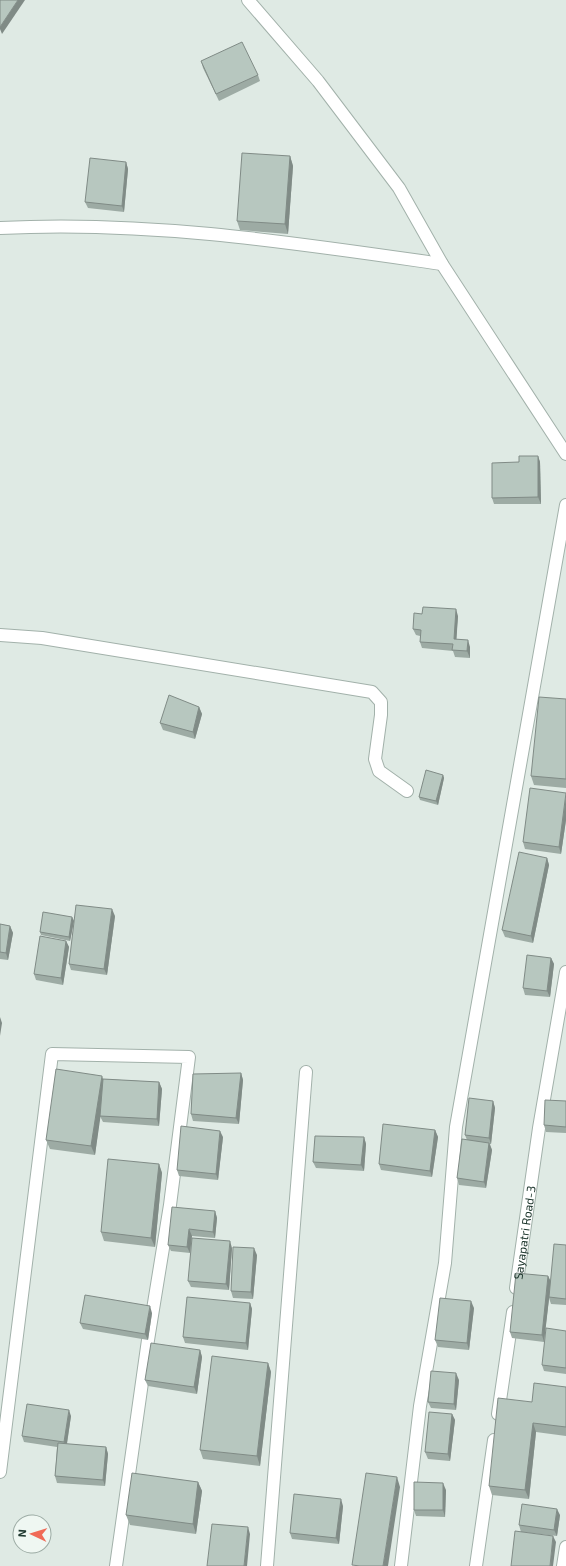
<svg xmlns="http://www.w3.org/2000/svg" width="566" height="1566" viewBox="0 0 566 1566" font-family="'Exo 2',sans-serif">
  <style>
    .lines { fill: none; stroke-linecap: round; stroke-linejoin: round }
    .minor-casing { stroke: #a2b1aa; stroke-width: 14 }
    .minor { stroke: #fff; stroke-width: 12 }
    .wall { fill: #9daba4 }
    .shaded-wall { fill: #808b86 }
    .building { fill: #b7c7bf; stroke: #808b86 }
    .labels { text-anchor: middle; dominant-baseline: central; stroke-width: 3.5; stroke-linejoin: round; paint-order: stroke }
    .street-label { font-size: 12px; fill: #203930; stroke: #eff7f2 }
  </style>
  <rect width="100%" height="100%" fill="#dfeae4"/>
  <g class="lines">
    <g class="minor-casing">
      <g id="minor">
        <polyline points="248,0 318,81 399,188 442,264 566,454"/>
        <path d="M0,228C148,220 296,243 442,264"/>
        <polyline points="0,635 42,638 372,692 381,702 381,715 375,759 379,771 407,791"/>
        <path id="s1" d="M516,1288L539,1128L566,972"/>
        <polyline points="498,1414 513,1312"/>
        <polyline points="0,1472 52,1054 189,1057 170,1205 148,1340 116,1566"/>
        <polyline points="267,1566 306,1072"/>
        <polyline points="401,1566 420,1406 445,1263 456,1127 566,505"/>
        <polyline points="476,1566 494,1440"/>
        <polyline points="563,1566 566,1547"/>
      </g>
    </g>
    <use href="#minor" class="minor"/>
  </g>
  <g class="wall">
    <polygon points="201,61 258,75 260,81 219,101 203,68"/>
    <polygon points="290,156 293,166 288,234 240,230 237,221"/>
    <polygon points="126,162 128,169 124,212 88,208 85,202"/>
    <polygon points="538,456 540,462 541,504 494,504 492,498 519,462"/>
    <polygon points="458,616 456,640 470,647 470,658 455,657 453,651 422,648 420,642 420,636 416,635 413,629"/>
    <polygon points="566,699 566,788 534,785 531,776"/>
    <polygon points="199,707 202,714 195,739 163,730 160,723"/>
    <polygon points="443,775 444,778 438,805 420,800 419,797"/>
    <polygon points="566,793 566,820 561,854 525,849 523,842"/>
    <polygon points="547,858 549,865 533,943 505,937 502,930"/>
    <polygon points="115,916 107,975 71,970 69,964"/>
    <polygon points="72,917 74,921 70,941 41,935 40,932"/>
    <polygon points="0,924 10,926 13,933 8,960 0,959"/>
    <polygon points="66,941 69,947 63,985 36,980 34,974"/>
    <polygon points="551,958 554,964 550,997 525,995 523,988"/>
    <polygon points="241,1073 243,1080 239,1124 193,1121 191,1114"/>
    <polygon points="103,1079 159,1082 162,1089 159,1126 103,1122 100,1116 95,1155 50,1149 46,1140"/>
    <polygon points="493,1101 495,1108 491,1144 490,1144 492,1150 486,1188 459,1185 457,1178 467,1140 465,1135"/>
    <polygon points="566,1101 566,1133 546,1132 544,1125"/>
    <polygon points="435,1130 438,1137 432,1177 381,1170 379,1164"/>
    <polygon points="223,1137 218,1180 179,1176 177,1170"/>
    <polygon points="364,1137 366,1144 364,1171 316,1168 313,1162"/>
    <polygon points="159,1164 162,1173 155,1247 104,1241 101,1232"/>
    <polygon points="215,1211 217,1218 215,1238 192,1236 190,1253 171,1251 168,1245"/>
    <polygon points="566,1245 566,1305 551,1304 549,1298 544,1342 512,1338 510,1332 548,1276 551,1282"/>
    <polygon points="232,1248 229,1290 191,1287 188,1281"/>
    <polygon points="257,1255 253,1299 233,1298 231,1291"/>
    <polygon points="250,1303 252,1309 248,1350 185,1343 183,1337"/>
    <polygon points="474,1308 469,1350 438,1347 435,1340"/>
    <polygon points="152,1313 148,1340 83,1329 80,1323"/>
    <polygon points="566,1331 566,1374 544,1371 542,1365"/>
    <polygon points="200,1350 202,1357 197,1394 148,1386 145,1380"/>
    <polygon points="268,1363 271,1372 260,1466 203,1459 200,1450"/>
    <polygon points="459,1380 456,1410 431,1408 428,1402"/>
    <polygon points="566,1387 566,1436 536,1432 529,1499 492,1495 489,1486 532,1402"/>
    <polygon points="452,1414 455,1420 450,1461 428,1459 425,1452"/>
    <polygon points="71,1416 67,1444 106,1447 108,1454 105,1486 57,1483 55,1476 57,1447 24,1442 22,1436"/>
    <polygon points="198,1482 202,1491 196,1534 130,1525 126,1515"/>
    <polygon points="446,1490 445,1517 416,1516 414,1510"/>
    <polygon points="343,1506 339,1544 292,1539 290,1533"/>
    <polygon points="560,1515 557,1536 521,1532 519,1525"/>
  </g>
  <g class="shaded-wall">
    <polygon points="18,0 25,0 2,34 0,29 0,27"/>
    <polygon points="290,156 293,166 288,234 285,224"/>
    <polygon points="126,162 128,169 124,212 122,206"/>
    <polygon points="538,456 540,462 541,504 538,497"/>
    <polygon points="456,609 458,616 456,646 454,639"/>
    <polygon points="468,640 470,647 470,658 467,651"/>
    <polygon points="199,707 202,714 195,739 193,732"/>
    <polygon points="443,775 444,778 438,805 436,801"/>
    <polygon points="566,797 566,820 561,854 559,847"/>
    <polygon points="547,858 549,865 533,943 531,936"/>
    <polygon points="112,909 115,916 107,975 104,969"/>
    <polygon points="72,917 74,921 70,941 69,937"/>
    <polygon points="10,926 13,933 8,960 6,953"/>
    <polygon points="66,941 69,947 63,985 61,978"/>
    <polygon points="551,958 554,964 550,997 547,991"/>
    <polygon points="0,1017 2,1023 0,1036"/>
    <polygon points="241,1073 243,1080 239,1124 236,1118"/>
    <polygon points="102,1076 105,1085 95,1155 91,1146"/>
    <polygon points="159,1082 162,1089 159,1126 157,1119"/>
    <polygon points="493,1101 495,1108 491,1144 489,1138"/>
    <polygon points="435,1130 438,1137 432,1177 430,1171"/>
    <polygon points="220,1131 223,1137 218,1180 216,1174"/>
    <polygon points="364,1137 366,1144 364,1171 361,1165"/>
    <polygon points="489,1143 492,1150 486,1188 484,1182"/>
    <polygon points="159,1164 162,1173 155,1247 151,1238"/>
    <polygon points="215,1211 217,1218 215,1238 213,1232"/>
    <polygon points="189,1229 192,1236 190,1253 187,1247"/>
    <polygon points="230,1241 232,1248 229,1290 226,1284"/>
    <polygon points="254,1248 257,1255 253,1299 251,1292"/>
    <polygon points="548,1276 551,1282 544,1342 542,1335"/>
    <polygon points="471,1301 474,1308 469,1350 467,1343"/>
    <polygon points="250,1303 252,1309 248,1350 246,1343"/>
    <polygon points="150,1306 152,1313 148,1340 145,1334"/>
    <polygon points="200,1350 202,1357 197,1394 194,1387"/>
    <polygon points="268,1363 271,1372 260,1466 257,1456"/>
    <polygon points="456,1373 459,1380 456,1410 454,1404"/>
    <polygon points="69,1410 71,1416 66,1449 64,1442"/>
    <polygon points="452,1414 455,1420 450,1461 448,1454"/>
    <polygon points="533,1423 536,1432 529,1499 525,1490"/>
    <polygon points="106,1447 108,1454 105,1486 103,1480"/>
    <polygon points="397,1477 400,1487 388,1566 383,1566"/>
    <polygon points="198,1482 202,1491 196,1534 193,1524"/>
    <polygon points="443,1483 446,1490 445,1517 443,1510"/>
    <polygon points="341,1499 343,1506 339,1544 336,1538"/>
    <polygon points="557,1509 560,1515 557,1536 554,1530"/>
    <polygon points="248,1527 250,1534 247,1566 244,1566"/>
    <polygon points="553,1536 556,1542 553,1566 550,1566"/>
  </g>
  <g class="building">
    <polygon points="0,0 18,0 0,27"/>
    <polygon points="242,42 258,75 216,94 201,61"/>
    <polygon points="242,153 290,156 285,224 237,221"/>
    <polygon points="90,158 126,162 122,206 85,202"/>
    <polygon points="519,456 538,456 538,497 492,498 492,463 519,462"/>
    <polygon points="423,607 456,609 454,639 468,640 467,651 452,650 453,644 420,642 421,630 413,629 414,613 422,614"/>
    <polygon points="169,695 199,707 193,732 160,723"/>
    <polygon points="539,697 566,699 566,779 531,776"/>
    <polygon points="426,770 443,775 436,801 419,797"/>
    <polygon points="530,788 566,793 559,847 523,842"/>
    <polygon points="519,852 547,858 531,936 502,930"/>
    <polygon points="76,905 112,909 104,969 69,964"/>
    <polygon points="43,912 72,917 69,937 40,932"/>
    <polygon points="0,924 10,926 6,953 0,952"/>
    <polygon points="40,936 66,941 61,978 34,974"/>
    <polygon points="527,955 551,958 547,991 523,988"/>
    <polygon points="56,1069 102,1076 91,1146 46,1140"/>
    <polygon points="241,1073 236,1118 191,1114 193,1074"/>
    <polygon points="103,1079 159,1082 157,1119 100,1116"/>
    <polygon points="469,1098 493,1101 489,1138 465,1135"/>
    <polygon points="545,1100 566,1101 566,1127 544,1125"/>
    <polygon points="383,1124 435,1130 430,1171 379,1164"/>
    <polygon points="181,1126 220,1131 216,1174 177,1170"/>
    <polygon points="315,1136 364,1137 361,1165 313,1162"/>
    <polygon points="462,1139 489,1143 484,1182 457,1178"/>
    <polygon points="108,1159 159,1164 151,1238 101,1232"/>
    <polygon points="172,1207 215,1211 213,1232 189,1229 187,1247 168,1245"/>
    <polygon points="192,1238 230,1241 226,1284 188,1281"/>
    <polygon points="554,1244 566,1245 566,1299 549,1297"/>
    <polygon points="233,1247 254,1248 251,1292 231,1291"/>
    <polygon points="516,1273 548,1276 542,1335 510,1332"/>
    <polygon points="85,1295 150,1306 145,1334 80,1323"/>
    <polygon points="187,1297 250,1303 246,1343 183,1337"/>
    <polygon points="440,1298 471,1301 467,1343 435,1340"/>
    <polygon points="546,1328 566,1331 566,1368 542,1365"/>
    <polygon points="151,1343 200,1350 194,1387 145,1380"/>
    <polygon points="212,1356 268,1363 257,1456 200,1450"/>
    <polygon points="431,1371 456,1373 454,1404 428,1402"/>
    <polygon points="534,1383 566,1387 566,1427 533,1423 525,1490 489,1486 498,1398 532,1402"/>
    <polygon points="27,1404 69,1410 64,1442 22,1436"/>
    <polygon points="429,1412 452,1414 448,1454 425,1452"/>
    <polygon points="58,1443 106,1447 103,1480 55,1476"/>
    <polygon points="132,1473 198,1482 193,1524 126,1515"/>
    <polygon points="366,1473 397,1477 383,1566 360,1566 352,1565"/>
    <polygon points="414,1482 443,1483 443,1510 414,1510"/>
    <polygon points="294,1494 341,1499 336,1538 290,1533"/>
    <polygon points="522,1504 557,1509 554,1530 519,1525"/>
    <polygon points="212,1524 248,1527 244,1566 207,1566"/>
    <polygon points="515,1531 553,1536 550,1566 511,1566"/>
  </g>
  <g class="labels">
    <g class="street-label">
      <text stroke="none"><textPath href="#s1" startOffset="56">Sayapatri Road-3</textPath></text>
    </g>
  </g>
  <g transform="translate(32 1534) rotate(274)"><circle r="19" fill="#eff7f2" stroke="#9caba4"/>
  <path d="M0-3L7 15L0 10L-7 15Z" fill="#f06a57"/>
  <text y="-6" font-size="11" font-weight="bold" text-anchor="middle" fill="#203930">N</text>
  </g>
</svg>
